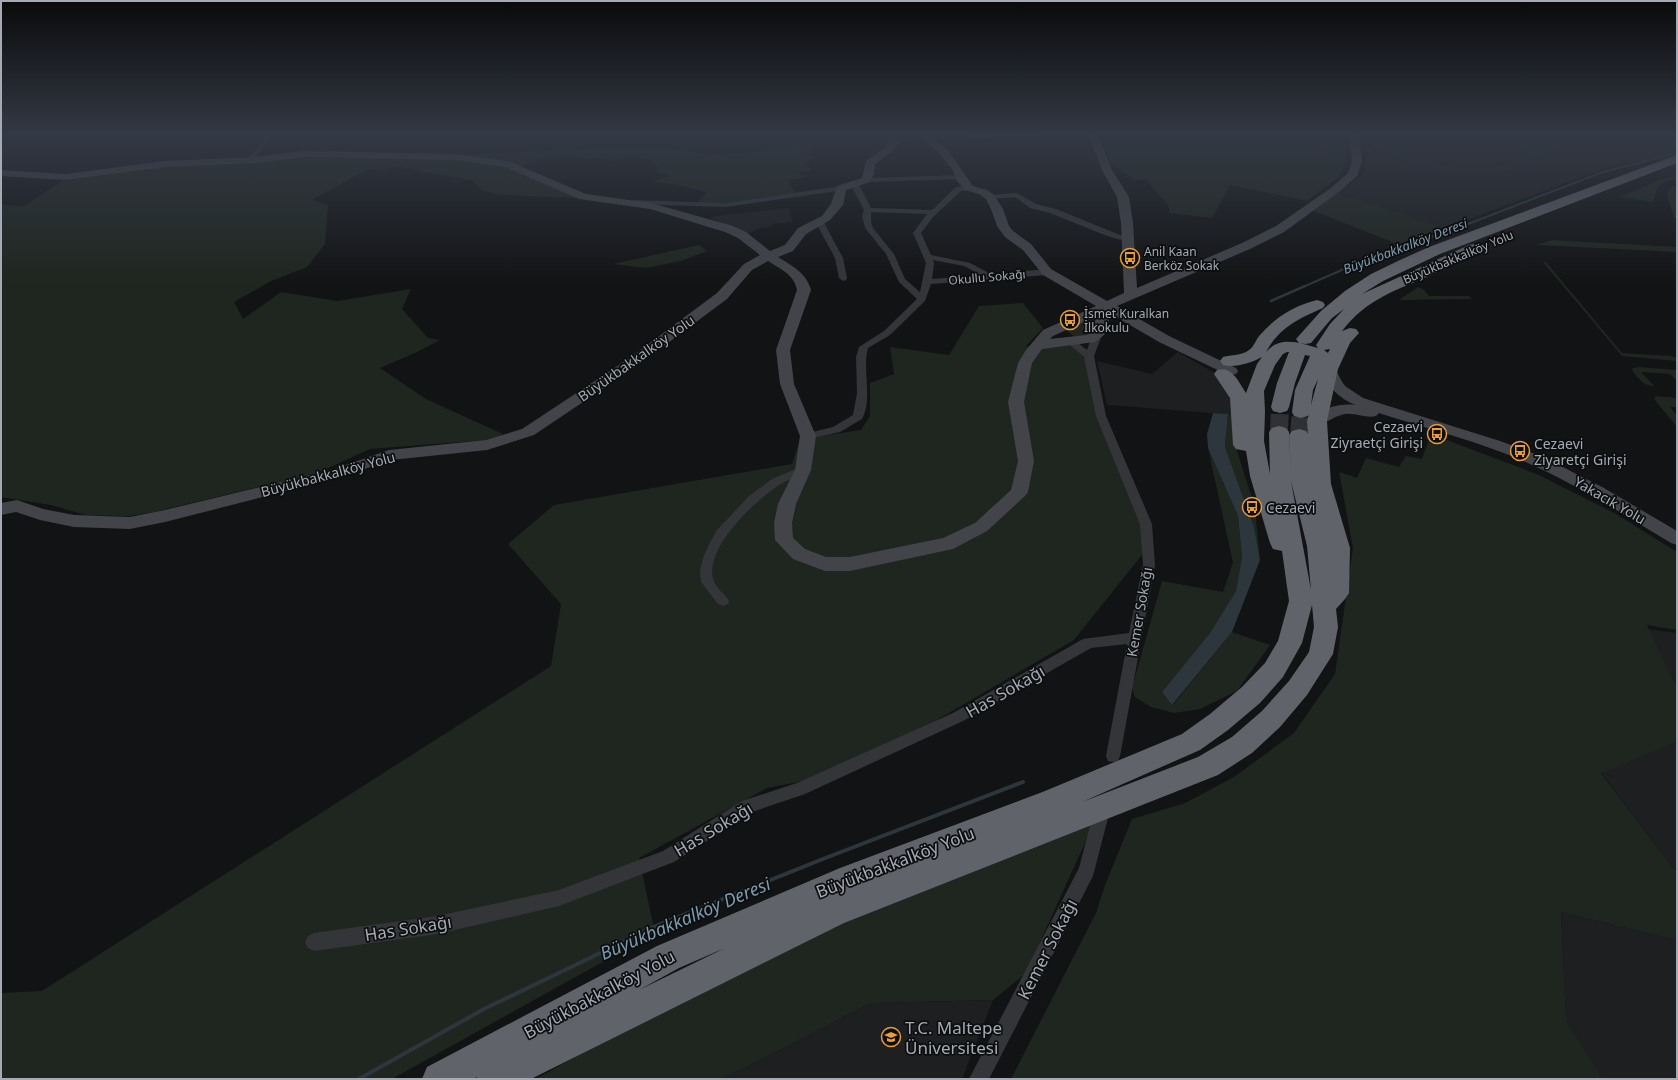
<svg xmlns="http://www.w3.org/2000/svg" width="1678" height="1080" viewBox="0 0 1678 1080" font-family="'Noto Sans',sans-serif">
  <style>
    .built { fill: #1e1f21 }
    .green { fill: #1f261f }
    .water { fill: #2c363c }
    .lines { fill: none; stroke-linecap: round; stroke-linejoin: round }
    .stream-far2 { stroke: #2c363c; stroke-width: 2 }
    .stream-far1 { stroke: #2c363c; stroke-width: 2.5 }
    .stream { stroke: #2c363c; stroke-width: 4 }
    .highway-tunnel { stroke: #2f3134; stroke-width: 18; stroke-dasharray: 18 9; stroke-linecap: butt }
    .street { fill: #343539; fill-rule: evenodd }
    .secondary { fill: #424449; fill-rule: evenodd }
    .highway { fill: #60636a; fill-rule: evenodd }
    .labels { text-anchor: middle; dominant-baseline: central; stroke-width: 3.5; stroke-linejoin: round; paint-order: stroke }
    .far-poi-label { font-size: 12px; fill: #a5abb4; stroke: #0d0e0f; text-anchor: start }
    .far-street-label { font-size: 12px; fill: #a5abb4; stroke: #0d0e0f }
    .far-water-label { font-size: 13px; font-style: italic; fill: #7d9bae; stroke: #0d0e0f }
    .street-label { font-size: 14px; fill: #a5abb4; stroke: #0d0e0f }
    .poi-label { font-size: 14px; fill: #a5abb4; stroke: #0d0e0f; text-anchor: start }
    .near-street-label { font-size: 17px; fill: #a5abb4; stroke: #0d0e0f }
    .near-poi-label { font-size: 17px; fill: #a5abb4; stroke: #0d0e0f; text-anchor: start }
    .near-water-label { font-size: 18px; font-style: italic; fill: #7d9bae; stroke: #0d0e0f }
  </style>
  <rect width="100%" height="100%" fill="#121314"/>
  <g class="built">
    <polygon points="1264,134 1345,134 1346,159"/>
    <polygon points="1369,134 1541,134 1538,146 1497,167 1467,168 1435,164 1397,151"/>
    <polygon points="1566,134 1677,134 1677,152 1655,158 1606,168 1445,228 1338,193 1364,173 1366,150 1373,146 1409,162 1448,172 1480,174 1514,171 1554,151"/>
    <polygon points="789,208 793,222 772,224 772,227 760,228 748,234 710,218 717,216"/>
    <polygon points="1178,352 1222,377 1237,415 1107,405 1097,361 1152,374"/>
    <polygon points="1648,629 1677,633 1677,688"/>
    <polygon points="1677,742 1677,873 1601,772"/>
    <polygon points="1561,912 1677,940 1677,1079 1603,1079 1566,1020"/>
    <polygon points="993,1000 962,1079 719,1079 736,1072 871,1003"/>
  </g>
  <g class="green">
    <path d="M808,134H817L818,138L806,156L818,158L804,163L812,170L798,172L804,178L788,180L795,193L727,203H697L706,192L674,184L651,182L670,176L655,172L658,168C654,158 634,156 624,157C621,157 616,160 612,161L610,159L546,156L522,166L513,163L462,157L463,155L650,146L714,155L782,150L803,142Z"/>
    <polygon points="1098,134 1264,134 1346,159 1340,176 1307,201 1230,185 1212,218 1169,213 1169,207 1146,179 1134,180 1111,163"/>
    <polygon points="1361,134 1369,134 1397,151 1435,164 1467,168 1497,167 1538,146 1541,134 1566,134 1554,151 1514,171 1480,174 1448,172 1409,162 1373,146"/>
    <polygon points="313,157 383,159 451,159 502,166 553,185 576,198 501,195 483,191 471,180 399,167 381,170 368,169 312,200 328,205 325,244 307,267 271,281 234,302 243,319 281,292 337,301 411,289 402,309 428,338 440,340 415,353 380,368 426,399 503,434 499,437 486,440 370,449 317,473 154,512 129,516 86,515 51,505 1,497 1,205 24,206 62,181 163,167"/>
    <path d="M1677,176V179C1660,181 1657,186 1653,202L1620,197L1660,180Z"/>
    <polygon points="1672,186 1677,186 1677,189 1673,189 1677,191 1677,220 1674,217 1667,195 1668,191 1672,188"/>
    <polygon points="1338,193 1445,228 1400,245 1311,210"/>
    <polygon points="1552,240 1677,247 1677,252 1537,245"/>
    <polygon points="699,245 707,251 681,261 646,268 613,264"/>
    <polygon points="1543,262 1546,262 1622,353 1671,356 1677,358 1677,361 1622,356"/>
    <polygon points="1418,287 1423,289 1429,296 1469,296 1472,299 1399,300"/>
    <polygon points="1023,303 1043,328 1026,346 1038,351 1051,344 1073,343 1087,362 1098,410 1142,511 1145,551 1074,640 935,721 813,779 767,788 639,858 655,933 392,1079 1,1079 1,993 42,991 551,666 561,604 508,544 554,505 792,464 800,439 861,430 870,416 870,383 894,374 890,347 949,355 979,306"/>
    <path d="M1100,313C1091,326 1088,350 1066,330L1067,326Z"/>
    <path d="M1639,367L1677,370V381L1670,374L1641,372L1654,386C1643,386 1638,378 1632,370L1633,368Z"/>
    <polygon points="1656,396 1677,398 1677,407 1670,407 1677,416 1677,427 1654,399"/>
    <polygon points="1228,414 1237,415 1237,451 1255,508 1260,562 1254,527 1225,447"/>
    <polygon points="1431,434 1539,475 1616,514 1677,552 1677,630 1647,625 1677,688 1677,742 1601,773 1677,873 1677,940 1561,912 1566,1020 1603,1079 1011,1079 1096,913 1105,885 1132,819 1185,803 1234,777 1294,733 1335,674 1353,548 1339,472 1357,478 1366,458 1399,467 1406,456 1422,459"/>
    <polygon points="1208,448 1238,516 1242,557 1236,591 1210,633 1162,692 1173,705 1232,632 1270,645 1237,691 1200,709 1174,713 1151,707 1135,697 1132,688 1162,581 1223,592 1233,563"/>
    <polygon points="1094,823 1026,973 993,1000 871,1003 736,1072 719,1079 536,1079 689,993 812,933"/>
  </g>
  <polygon class="water" points="1213,413 1228,414 1225,447 1254,527 1260,560 1232,632 1172,705 1162,692 1210,633 1236,591 1242,557 1238,516 1208,448 1207,434"/>
  <g class="lines">
    <polyline class="stream-far2" points="1303,287 1360,262 1468,224 1603,172 1677,153"/>
    <polyline class="stream-far1" points="1271,301 1305,286"/>
    <polyline class="stream" points="359,1079 484,1009 658,925 828,857 1023,782"/>
    <g class="highway-tunnel">
      <polyline points="1279,432 1280,407"/>
      <polyline points="1299,435 1301,412"/>
    </g>
    <g class="street">
      <polygon points="268,134 274,134 252,161 248,161 248,159"/>
      <path d="M887,134H893L897,139C946,134 996,133 1045,134L1042,136L926,140L895,143L893,142Z"/>
      <polygon points="960,175 963,175 963,179 866,182 862,180 866,178"/>
      <path d="M852,183H858L871,208L932,210L956,187L972,186V190L961,191L933,217L921,233L931,255L970,263L991,274L1047,269L1051,272L1047,275L931,284L925,301L890,335L868,348C862,369 873,400 862,419L840,432L808,439L804,438L803,436L804,434L833,427L853,415L857,393L856,357L859,347L884,331L917,299L899,282L886,254L865,228L862,216L864,210L851,185ZM871,212L927,214L913,233L926,263L920,292L905,279L894,254L873,228L871,222ZM933,260L964,266L981,275L932,279L934,263Z"/>
      <polygon points="841,186 844,186 844,190 726,207 634,204 630,202 634,200 726,203"/>
      <polygon points="1017,193 1036,204 1056,209 1130,239 1126,241 1107,236 1050,213 1030,208 1015,197 990,199 986,197 990,195"/>
      <polygon points="816,219 822,219 843,258 847,278 846,280 843,281 839,278 835,258 815,221"/>
      <polygon points="1097,332 1102,335 1094,356 1106,416 1152,524 1155,565 1120,756 1118,761 1113,762 1108,761 1106,756 1127,644 1091,648 963,721 805,794 752,812 674,862 559,906 437,934 314,951 308,948 305,942 308,936 314,933 437,916 559,890 663,851 742,801 797,783 953,713 1083,639 1129,633 1143,565 1140,524 1096,416 1084,357 1065,341 1067,339 1073,339 1087,350 1092,335"/>
      <path d="M803,466L807,467L809,470L807,473C798,477 787,480 779,485C755,501 705,547 713,579C715,587 725,594 729,601L728,604L723,606L718,604L701,582L700,570L704,555L716,531L749,496L772,479Z"/>
      <polygon points="1101,807 1107,809 1109,814 1093,876 989,1079 969,1079 1079,868 1093,814 1095,809"/>
    </g>
    <g class="secondary">
      <path d="M1086,134L1098,135L1112,170L1129,197L1133,223L1137,288L1242,243L1276,226L1331,188L1348,173L1352,161L1349,134H1359L1362,161L1357,176L1339,192L1284,232L1250,249L1117,306L1169,336L1236,368L1238,371L1236,374L1231,375L1226,374L1159,342L1111,314L1104,335L1095,342L1042,349L1032,363L1024,402L1034,461L1028,492L1025,496L987,531L953,549L850,571H825L793,559L775,540L774,523L778,504L795,470L800,436L780,384L776,350L797,290C794,274 780,269 768,261L752,270L727,299L641,363L534,435L487,450L391,460L338,478L165,522L130,529L74,527L40,520L16,512L1,515V503L17,500L43,509L74,515L130,517L165,510L334,469L389,450L486,440L522,429L631,357L717,293L744,264L760,255L738,238L725,232L650,209L579,199L505,167L454,160L304,157L256,163L165,167L66,180L1,176V170L66,174L165,161L256,157L304,151L454,154L511,162L586,194L651,203L733,226L746,232L770,251L785,245L798,228L822,216L831,204L837,186L862,178L866,161L884,148L891,139L895,138L900,141C894,151 884,157 875,164L874,174L870,182L846,190L843,205L830,220L806,234L793,251L778,257C792,266 806,272 811,290L790,350L794,384L816,436L811,470L796,504L792,523L793,538L805,549L826,557H850L943,538L975,523L1011,490L1018,461L1008,402L1018,363L1026,350L1043,330L1096,306L1043,275L1023,250L1005,237L997,226L991,209L986,199L979,194L965,190L957,181L952,169L939,153L921,138L922,136H930L947,149L973,186L987,190L994,195L1003,209L1009,226L1013,231L1031,244L1051,269L1107,301L1124,293L1121,223L1117,197L1102,170L1089,137ZM1097,316L1091,333L1086,335L1050,339L1053,336Z"/>
      <path d="M1329,365L1334,366L1341,380L1345,386L1363,398L1500,441L1541,456L1604,488L1677,531V545L1671,543C1618,511 1566,478 1509,455C1466,438 1422,427 1379,413L1376,416C1365,419 1353,411 1341,415C1330,418 1323,427 1311,424L1309,421C1318,408 1341,403 1356,405C1339,399 1327,386 1322,369L1324,366Z"/>
    </g>
    <path class="highway" d="M1677,155V163L1440,254L1383,281L1362,294L1469,245L1474,244L1479,245L1481,248L1479,251C1463,260 1446,268 1429,276C1394,291 1367,299 1342,331L1350,328L1356,329L1359,333L1350,343L1338,369L1327,421L1331,484L1350,548L1349,593L1345,599L1336,609L1338,627L1333,654L1307,695L1280,727L1252,753L1218,775L844,923L531,1079H477V1077L474,1079H422L427,1067L657,946L840,868L1045,791L1182,734L1210,714L1242,687L1265,663L1278,641L1289,601L1282,551L1273,549L1270,543L1250,476L1246,451L1236,449L1233,445L1230,398L1214,374L1217,370C1232,366 1238,381 1246,393L1257,364L1262,357C1251,363 1235,368 1223,365L1220,361L1223,357C1231,355 1243,355 1249,350C1254,347 1256,339 1260,335C1276,317 1293,306 1317,300L1323,302L1325,305L1323,308C1298,319 1280,327 1266,352C1280,335 1300,343 1318,348L1316,345L1330,324L1344,309L1332,318L1311,343L1305,344L1299,343L1296,339L1321,311L1345,291L1371,274L1400,260L1429,247ZM1330,349L1328,353L1324,350ZM1287,352H1289L1277,383L1271,407L1273,411L1280,413L1287,411L1289,407L1295,383L1305,355L1310,356L1295,390L1292,412L1294,416L1301,418L1308,416L1309,414L1307,421L1308,434L1306,431L1299,429L1292,431L1289,435L1291,477L1289,432L1286,428L1279,426L1272,428L1269,432L1270,474L1264,441L1265,411L1264,391L1275,365L1283,354ZM1318,379L1311,405L1313,390ZM1291,481L1307,546L1311,590ZM1312,605L1314,627L1309,652L1289,681L1262,711L1232,737L1198,757L1082,802L1200,750L1228,730L1260,703L1283,677L1302,643ZM725,948L639,990L679,968Z"/>
  </g>
  <linearGradient id="sky" x2="0" y2="1"><stop stop-color="#0a0a0b"/><stop offset="0.47" stop-color="#333945"/><stop offset="1" stop-color="#333945" stop-opacity="0"/></linearGradient>
  <rect width="1678" height="285" fill="url(#sky)"/>
  <defs>
    <g id="bus-ring" transform="scale(1)"><circle r="9.5" fill="#0d0e0f" stroke="#e99d35" stroke-width="1.5"/><path d="M-5-6H5V4H4V6H2V4H-2V6H-4V4H-5ZM-3.5-4V0h7V-4ZM-3.5 1.2v1.5H-2V1.2ZM2 1.2v1.5H3.5V1.2Z" fill="#e99d35"/></g>
    <g id="university-ring" transform="scale(1)"><circle r="9.5" fill="#0d0e0f" stroke="#e99d35" stroke-width="1.5"/><path d="M0-5L7-2L0 1L-7-2ZM-4 1L0 2.5L4 1V4Q0 6-4 4Z" fill="#e99d35"/></g>
  </defs>
  <g fill-rule="evenodd">
    <use href="#bus-ring" x="1130" y="258"/>
    <use href="#bus-ring" x="1070" y="320"/>
    <use href="#bus-ring" x="1437" y="434"/>
    <use href="#bus-ring" x="1520" y="451"/>
    <use href="#bus-ring" x="1252" y="507"/>
    <use href="#university-ring" x="891" y="1037"/>
  </g>
  <g class="labels">
    <g class="far-poi-label">
      <text x="1144" y="251">Anil Kaan<tspan x="1144" dy="14">Berköz Sokak</tspan></text>
      <text x="1084" y="313">İsmet Kuralkan<tspan x="1084" dy="14">İlkokulu</tspan></text>
    </g>
    <g class="far-street-label">
      <text transform="translate(1458 257) rotate(-23)">Büyükbakkalköy Yolu</text>
      <text transform="translate(987 277) rotate(-5)">Okullu Sokağı</text>
    </g>
    <g class="far-water-label">
      <text transform="translate(1405 246) rotate(-21)">Büyükbakkalköy Deresi</text>
    </g>
    <g class="street-label">
      <text transform="translate(636 358) rotate(-35)">Büyükbakkalköy Yolu</text>
      <text transform="translate(328 474) rotate(-15)">Büyükbakkalköy Yolu</text>
      <text transform="translate(1610 500) rotate(30)">Yakacık Yolu</text>
      <text transform="translate(1139 612) rotate(-80)">Kemer Sokağı</text>
    </g>
    <g class="poi-label">
      <text x="1423" y="426" text-anchor="end">Cezaevi<tspan x="1423" dy="16">Ziyraetçi Girişi</tspan></text>
      <text x="1534" y="443">Cezaevi<tspan x="1534" dy="16">Ziyaretçi Girişi</tspan></text>
      <text x="1266" y="507">Cezaevi</text>
    </g>
    <g class="near-street-label">
      <text transform="translate(1005 691) rotate(-30)">Has Sokağı</text>
      <text transform="translate(713 829) rotate(-31)">Has Sokağı</text>
      <text transform="translate(895 862) rotate(-21)">Büyükbakkalköy Yolu</text>
      <text transform="translate(408 928) rotate(-9)">Has Sokağı</text>
      <text transform="translate(1047 949) rotate(-63)">Kemer Sokağı</text>
      <text transform="translate(599 994) rotate(-28)">Büyükbakkalköy Yolu</text>
    </g>
    <g class="near-poi-label">
      <text x="905" y="1027">T.C. Maltepe<tspan x="905" dy="20">Üniversitesi</tspan></text>
    </g>
    <g class="near-water-label">
      <text transform="translate(685 918) rotate(-23)">Büyükbakkalköy Deresi</text>
    </g>
  </g>
  <rect width="1678" height="1080" fill="none" stroke="#a5abb4" stroke-width="4"/>
</svg>
